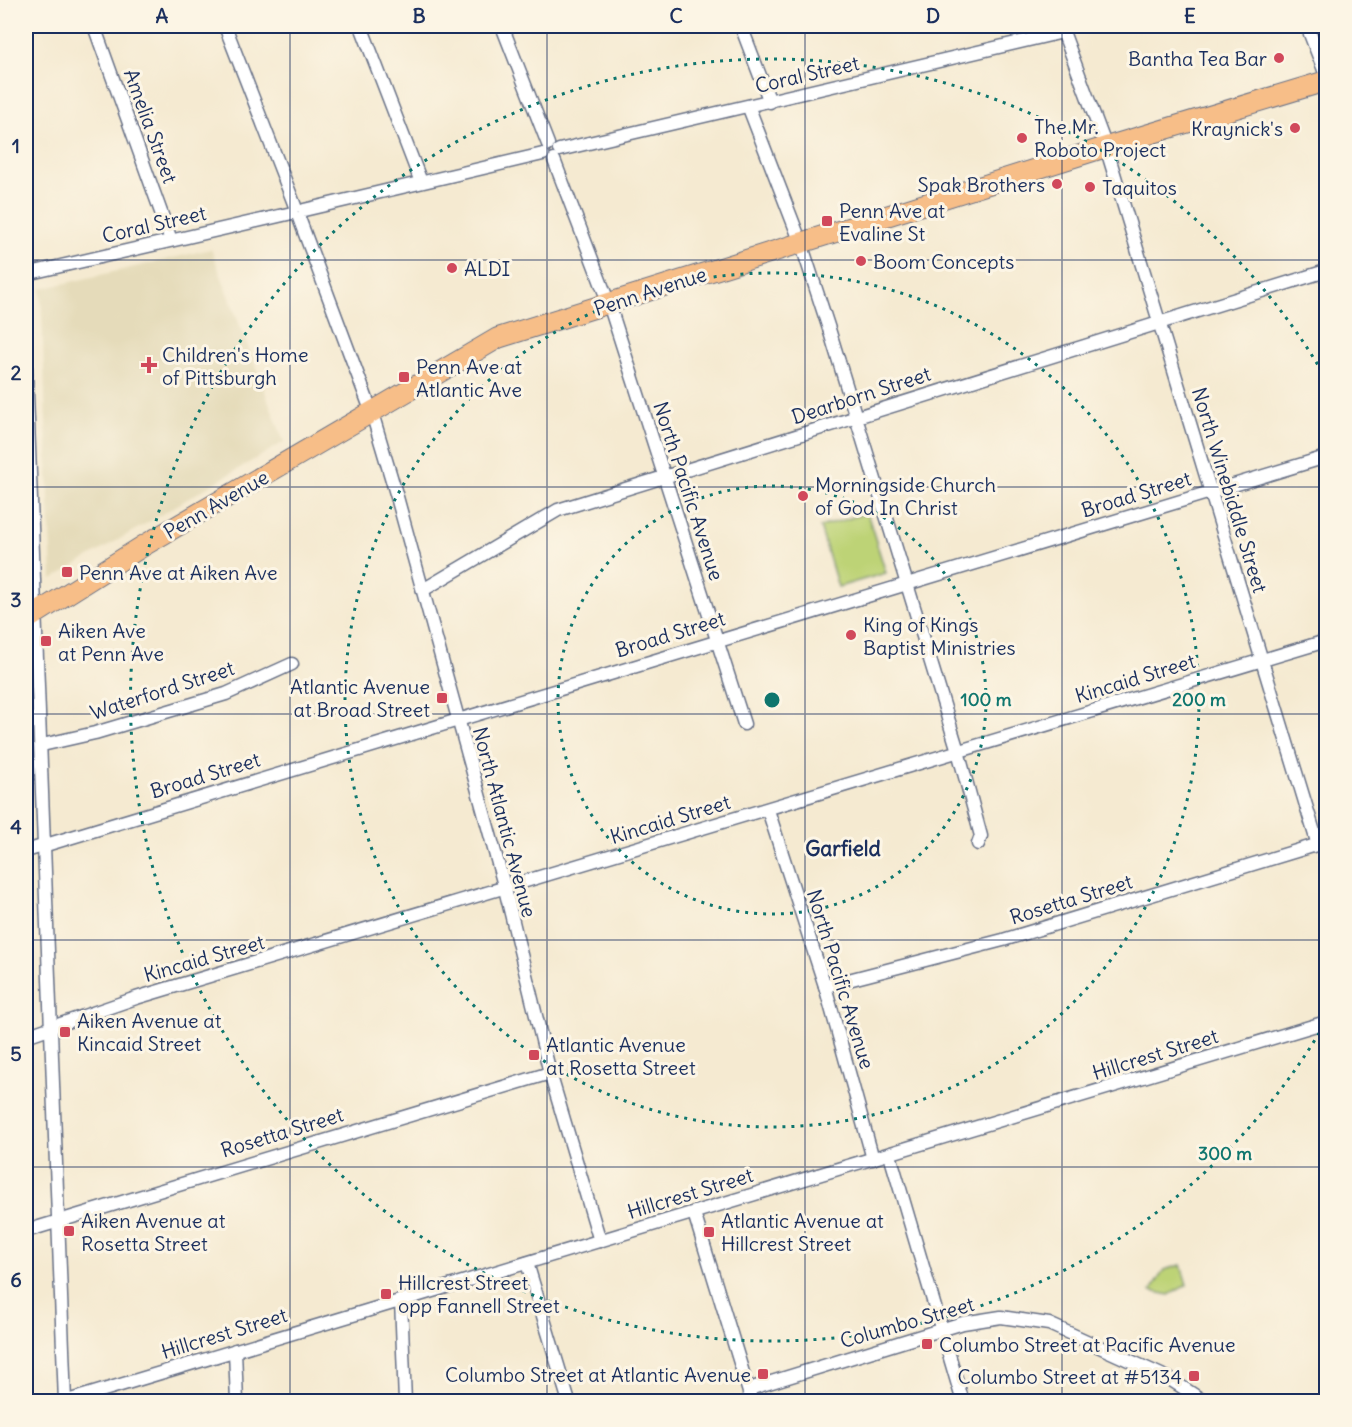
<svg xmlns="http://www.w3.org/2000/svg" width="1352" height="1427" viewBox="0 0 1352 1427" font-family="Delius,sans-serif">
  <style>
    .built { fill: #e5dbba }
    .green { fill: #bdd376; stroke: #6c816a; stroke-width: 1.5 }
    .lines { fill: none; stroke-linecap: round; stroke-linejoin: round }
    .minor-casing { stroke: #677086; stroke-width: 15 }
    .primary-casing { stroke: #677086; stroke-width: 22 }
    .minor { stroke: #fff; stroke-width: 12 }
    .primary { stroke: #f7be88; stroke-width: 20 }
    .grid { fill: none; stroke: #1b2f5e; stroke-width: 1.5; stroke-opacity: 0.55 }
    .ring { fill: none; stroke: #0f766e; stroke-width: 3; stroke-dasharray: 3 6 }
    .poi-dot { fill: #d1495b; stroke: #fcf5e5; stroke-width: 2 }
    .labels { text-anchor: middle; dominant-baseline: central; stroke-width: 6; stroke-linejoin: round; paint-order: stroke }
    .poi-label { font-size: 20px; fill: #1b2f5e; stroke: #fcf5e5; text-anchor: start }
    .street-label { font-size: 20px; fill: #1b2f5e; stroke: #fcf5e5 }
    .neighbourhood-label { font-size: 21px; font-weight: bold; fill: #1b2f5e; stroke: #fcf5e5 }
    .centre { fill: #0f766e; stroke: #fcf5e5; stroke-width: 3 }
    .ring-label { font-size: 18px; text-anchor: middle; font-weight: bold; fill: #0f766e; stroke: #fcf5e5; stroke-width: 6; stroke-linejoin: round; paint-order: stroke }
    .neatline { fill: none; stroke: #1b2f5e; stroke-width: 2 }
    .grid-label { font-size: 20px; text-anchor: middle; font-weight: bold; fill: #1b2f5e }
  </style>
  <rect width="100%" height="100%" fill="#fcf5e5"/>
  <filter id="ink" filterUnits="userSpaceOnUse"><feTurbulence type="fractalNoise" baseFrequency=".0167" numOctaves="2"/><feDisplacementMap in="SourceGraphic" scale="12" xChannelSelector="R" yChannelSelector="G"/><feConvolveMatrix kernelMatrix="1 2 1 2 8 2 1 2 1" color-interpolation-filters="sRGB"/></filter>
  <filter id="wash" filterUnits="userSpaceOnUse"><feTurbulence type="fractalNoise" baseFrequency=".008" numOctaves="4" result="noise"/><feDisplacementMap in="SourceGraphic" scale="24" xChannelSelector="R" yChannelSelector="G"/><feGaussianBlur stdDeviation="1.35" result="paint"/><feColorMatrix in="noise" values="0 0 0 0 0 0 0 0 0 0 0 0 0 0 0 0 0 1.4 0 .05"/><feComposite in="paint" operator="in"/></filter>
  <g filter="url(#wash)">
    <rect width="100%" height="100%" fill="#f5ead1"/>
    <polygon class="built" points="211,249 284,442 52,579 41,289"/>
    <g class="green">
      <polygon points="867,513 886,573 838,587 820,527"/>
      <polygon points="1181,1265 1187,1285 1169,1295 1151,1291 1164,1270"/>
    </g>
  </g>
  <g filter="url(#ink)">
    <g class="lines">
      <g class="minor-casing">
        <g id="minor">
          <polyline points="94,26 171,240"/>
          <polyline points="225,26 295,206"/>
          <polyline points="361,26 421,182"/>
          <polyline points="502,26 548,144"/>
          <polyline points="741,26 770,102"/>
          <polyline points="1061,26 1106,147 1318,845"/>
          <polyline points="1307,26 1326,75"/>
          <polyline points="749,108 801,243 829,329 958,751 981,836 978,844"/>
          <polyline points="559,150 1063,32"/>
          <polyline points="554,160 609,304 744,724"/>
          <polyline points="304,210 543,154"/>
          <polyline points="299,218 372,413 397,497 505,889 550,1073 600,1241"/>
          <polyline points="26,274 292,213"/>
          <polyline points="26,368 65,1402"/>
          <polyline points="423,590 558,510 1326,271"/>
          <polyline points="42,745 95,733 226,694 292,664"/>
          <polyline points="768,810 825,986 873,1159"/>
          <polyline points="26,851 1326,457"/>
          <polyline points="825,986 1003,940 1326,842"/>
          <polyline points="26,1036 136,998 1326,641"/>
          <polyline points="890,1155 963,1402"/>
          <polyline points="694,1213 752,1402"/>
          <polyline points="26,1231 550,1073"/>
          <polyline points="527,1263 569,1402"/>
          <polyline points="401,1300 405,1402"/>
          <polyline points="235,1350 237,1402"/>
          <polyline points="749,1389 963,1323 1001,1317 1049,1324 1168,1378 1205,1402"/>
          <polyline points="64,1402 1326,1022"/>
        </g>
      </g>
      <g class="primary-casing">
        <polyline id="primary" points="26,620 143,546 498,338 1106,147 1326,81"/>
      </g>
      <use href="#minor" class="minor"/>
      <use href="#primary" class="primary"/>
    </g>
  </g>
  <path class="grid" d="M290,26V1402M547,26V1402M805,26V1402M1062,26V1402M26,260H1326M26,487H1326M26,714H1326M26,940H1326M26,1167H1326"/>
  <g class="ring">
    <circle cx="772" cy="700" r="214"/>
    <circle cx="772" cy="700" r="427"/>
    <path d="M1324 1025A641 641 0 1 1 1324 375"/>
  </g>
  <g class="poi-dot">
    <circle cx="1279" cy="58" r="6"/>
    <circle cx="1295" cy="128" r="6"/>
    <circle cx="1022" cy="138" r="6"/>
    <circle cx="1057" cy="184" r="6"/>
    <circle cx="1090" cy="187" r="6"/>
    <rect x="821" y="215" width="12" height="12" rx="3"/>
    <circle cx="861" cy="261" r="6"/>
    <circle cx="452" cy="268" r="6"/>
    <path d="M146 356h6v6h6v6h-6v6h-6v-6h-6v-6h6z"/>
    <rect x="398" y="371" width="12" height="12" rx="3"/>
    <circle cx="803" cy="496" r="6"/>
    <rect x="61" y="566" width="12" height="12" rx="3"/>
    <circle cx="851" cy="635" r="6"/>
    <rect x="40" y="635" width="12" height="12" rx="3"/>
    <rect x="436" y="692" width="12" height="12" rx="3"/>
    <rect x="59" y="1026" width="12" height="12" rx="3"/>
    <rect x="528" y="1049" width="12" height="12" rx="3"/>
    <rect x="63" y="1225" width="12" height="12" rx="3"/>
    <rect x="703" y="1226" width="12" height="12" rx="3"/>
    <rect x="380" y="1288" width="12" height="12" rx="3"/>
    <rect x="921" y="1338" width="12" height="12" rx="3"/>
    <rect x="757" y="1368" width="12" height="12" rx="3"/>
    <rect x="1188" y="1370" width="12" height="12" rx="3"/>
  </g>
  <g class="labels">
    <g class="poi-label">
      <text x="1267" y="58" text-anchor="end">Bantha Tea Bar</text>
      <text x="1034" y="126">The Mr.<tspan x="1034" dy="23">Roboto Project</tspan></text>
      <text x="1283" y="128" text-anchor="end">Kraynick's</text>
      <text x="1045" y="184" text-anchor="end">Spak Brothers</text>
      <text x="1102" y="187">Taquitos</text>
      <text x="839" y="210">Penn Ave at<tspan x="839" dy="23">Evaline St</tspan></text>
      <text x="873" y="261">Boom Concepts</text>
      <text x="464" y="268">ALDI</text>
      <text x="162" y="354">Children's Home<tspan x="162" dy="23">of Pittsburgh</tspan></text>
      <text x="416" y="366">Penn Ave at<tspan x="416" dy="23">Atlantic Ave</tspan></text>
      <text x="815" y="484">Morningside Church<tspan x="815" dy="23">of God In Christ</tspan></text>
      <text x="79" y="572">Penn Ave at Aiken Ave</text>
      <text x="863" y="624">King of Kings<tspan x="863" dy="23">Baptist Ministries</tspan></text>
      <text x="58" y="630">Aiken Ave<tspan x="58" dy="23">at Penn Ave</tspan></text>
      <text x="430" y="686" text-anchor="end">Atlantic Avenue<tspan x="430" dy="23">at Broad Street</tspan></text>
      <text x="77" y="1020">Aiken Avenue at<tspan x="77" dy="23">Kincaid Street</tspan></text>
      <text x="546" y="1044">Atlantic Avenue<tspan x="546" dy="23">at Rosetta Street</tspan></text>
      <text x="81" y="1220">Aiken Avenue at<tspan x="81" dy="23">Rosetta Street</tspan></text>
      <text x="721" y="1220">Atlantic Avenue at<tspan x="721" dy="23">Hillcrest Street</tspan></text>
      <text x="398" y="1282">Hillcrest Street<tspan x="398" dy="23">opp Fannell Street</tspan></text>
      <text x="939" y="1344">Columbo Street at Pacific Avenue</text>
      <text x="751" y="1374" text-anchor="end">Columbo Street at Atlantic Avenue</text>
      <text x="1182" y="1376" text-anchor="end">Columbo Street at #5134</text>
    </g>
    <g class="street-label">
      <text transform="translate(807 74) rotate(-13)">Coral Street</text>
      <text transform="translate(151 126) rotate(70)">Amelia Street</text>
      <text transform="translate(154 224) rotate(-13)">Coral Street</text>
      <text transform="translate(650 291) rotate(-18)">Penn Avenue</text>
      <text transform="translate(861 395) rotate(-18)">Dearborn Street</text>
      <text transform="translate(1230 490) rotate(73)">North Winebiddle Street</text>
      <text transform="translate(689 491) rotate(72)">North Pacific Avenue</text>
      <text transform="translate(1136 494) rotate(-17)">Broad Street</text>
      <text transform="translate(216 504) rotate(-30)">Penn Avenue</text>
      <text transform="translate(670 634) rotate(-17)">Broad Street</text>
      <text transform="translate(1135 678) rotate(-17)">Kincaid Street</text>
      <text transform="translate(162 690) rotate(-18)">Waterford Street</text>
      <text transform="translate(205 775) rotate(-17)">Broad Street</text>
      <text transform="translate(670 819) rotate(-17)">Kincaid Street</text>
      <text transform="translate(505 822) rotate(75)">North Atlantic Avenue</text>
      <text transform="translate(1071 899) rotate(-17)">Rosetta Street</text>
      <text transform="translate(204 958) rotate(-16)">Kincaid Street</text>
      <text transform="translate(841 979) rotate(73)">North Pacific Avenue</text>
      <text transform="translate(1155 1054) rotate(-17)">Hillcrest Street</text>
      <text transform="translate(282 1132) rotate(-17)">Rosetta Street</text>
      <text transform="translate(690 1193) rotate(-17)">Hillcrest Street</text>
      <text transform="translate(907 1322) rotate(-16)">Columbo Street</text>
      <text transform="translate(224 1333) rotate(-17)">Hillcrest Street</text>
    </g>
    <g class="neighbourhood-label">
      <text x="843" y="848">Garfield</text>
    </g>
  </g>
  <circle cx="772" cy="700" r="9" class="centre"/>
  <g class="ring-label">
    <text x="986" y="706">100 m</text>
    <text x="1199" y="706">200 m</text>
    <text x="1225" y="1160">300 m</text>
  </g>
  <rect width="1352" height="1427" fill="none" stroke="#fcf5e5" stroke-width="66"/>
  <rect x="33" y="33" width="1286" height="1361" class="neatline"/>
  <g class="grid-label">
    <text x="162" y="23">A</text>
    <text x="419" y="23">B</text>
    <text x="676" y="23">C</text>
    <text x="933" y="23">D</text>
    <text x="1190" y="23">E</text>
    <text x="16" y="153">1</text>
    <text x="16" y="380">2</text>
    <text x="16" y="607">3</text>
    <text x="16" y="834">4</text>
    <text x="16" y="1061">5</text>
    <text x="16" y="1287">6</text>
  </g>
</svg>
